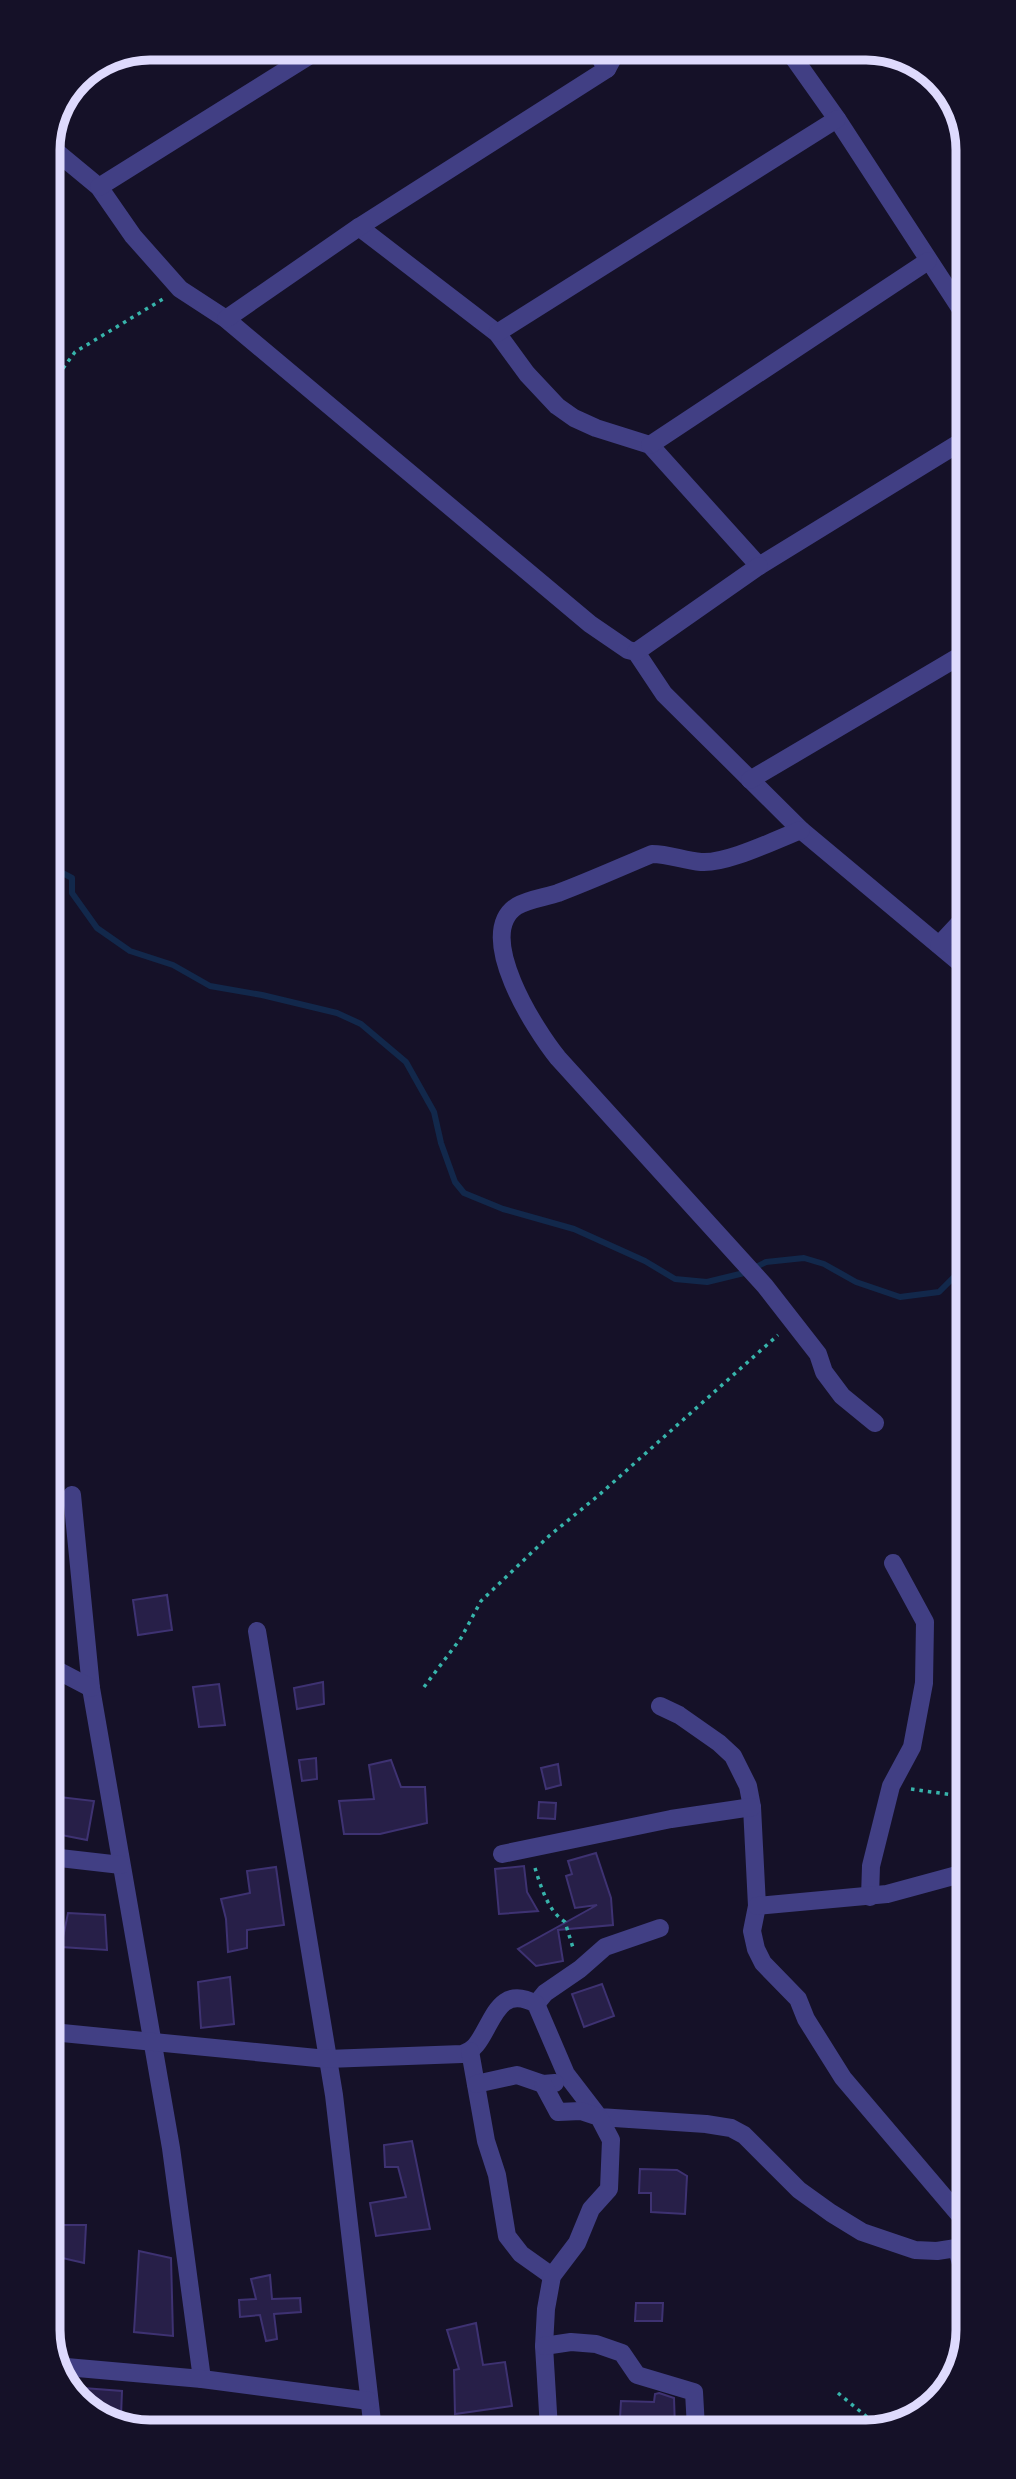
<svg xmlns="http://www.w3.org/2000/svg" width="1016" height="2479" viewBox="0 0 1016 2479" font-family="'Fira Sans Condensed',sans-serif">
  <style>
    .lines { fill: none; stroke-linecap: round; stroke-linejoin: round }
    .stream { stroke: #12284b; stroke-width: 6 }
    .building { fill: #271f48; stroke: #3e3272; stroke-width: 2 }
    .path { stroke: #37b4ab; stroke-width: 3.5; stroke-dasharray: 3.5 5; stroke-linecap: butt }
    .minor { stroke: #413f84; stroke-width: 18 }
    .rim { fill: none; stroke: #dedafd; stroke-width: 9 }
  </style>
  <rect width="100%" height="100%" fill="#151128"/>
  <g class="lines">
    <polyline class="stream" points="49,866 72,878 72,893 97,928 130,951 173,965 210,986 262,995 337,1013 361,1024 406,1062 434,1112 441,1143 455,1182 464,1193 503,1209 574,1229 645,1261 675,1279 707,1282 744,1273 766,1262 804,1258 824,1264 856,1282 900,1297 939,1292 966,1265"/>
  </g>
  <g class="building">
    <polygon points="167,1595 172,1630 138,1635 133,1600"/>
    <polygon points="323,1682 324,1704 297,1709 294,1688"/>
    <polygon points="219,1684 225,1725 199,1727 193,1687"/>
    <polygon points="316,1758 317,1779 302,1781 299,1760"/>
    <polygon points="391,1760 401,1787 425,1787 427,1823 380,1834 344,1834 339,1801 374,1799 369,1765"/>
    <polygon points="558,1764 561,1785 546,1789 541,1768"/>
    <polygon points="51,1796 94,1801 87,1840 51,1833"/>
    <polygon points="539,1802 556,1803 555,1819 538,1818"/>
    <polygon points="596,1853 611,1898 613,1925 558,1930 563,1961 536,1966 518,1949 597,1905 575,1908 566,1876 572,1874 568,1861"/>
    <polygon points="524,1866 527,1892 538,1911 499,1914 495,1869"/>
    <polygon points="276,1867 284,1925 247,1930 247,1948 228,1952 226,1919 221,1899 250,1893 247,1871"/>
    <polygon points="68,1913 105,1915 107,1950 61,1947"/>
    <polygon points="230,1977 234,2024 201,2028 198,1982"/>
    <polygon points="602,1984 614,2016 584,2027 572,1994"/>
    <polygon points="412,2141 430,2229 376,2236 370,2203 406,2197 398,2167 385,2167 384,2145"/>
    <polygon points="640,2169 677,2170 687,2176 685,2214 651,2212 651,2193 639,2193"/>
    <polygon points="62,2225 86,2225 84,2263 58,2257"/>
    <polygon points="139,2251 171,2258 173,2336 134,2332"/>
    <polygon points="270,2275 272,2299 300,2298 301,2312 274,2314 277,2339 266,2341 260,2315 240,2317 239,2300 256,2299 251,2279"/>
    <polygon points="636,2303 663,2303 662,2321 635,2321"/>
    <polygon points="476,2323 483,2365 505,2362 512,2406 455,2414 454,2370 459,2369 447,2330"/>
    <polygon points="70,2387 122,2391 121,2416 99,2415 87,2410"/>
    <polygon points="659,2393 674,2398 675,2428 659,2428 659,2420 620,2418 621,2401 654,2402 655,2394"/>
  </g>
  <g class="lines">
    <g class="path">
      <polyline points="48,389 75,352 163,299"/>
      <polyline points="424,1687 461,1638 481,1601 549,1536 599,1495 778,1335"/>
      <polyline points="911,1789 967,1797"/>
      <path d="M535,1868C541,1887 548,1911 565,1922L574,1951"/>
      <polyline points="838,2393 879,2427"/>
    </g>
    <g class="minor">
      <polyline points="593,47 607,69"/>
      <polyline points="786,47 837,119 964,314"/>
      <polyline points="47,144 99,187 133,236 180,289 226,319 590,624 628,650 636,652 664,694 801,830 965,967"/>
      <polyline points="99,187 323,47"/>
      <polyline points="359,227 497,333 527,374 557,406 574,418 596,428 650,445 759,566 964,440"/>
      <polyline points="226,319 359,227 607,69 619,47"/>
      <polyline points="497,333 837,119"/>
      <polyline points="650,445 928,261"/>
      <polyline points="636,652 759,566"/>
      <polyline points="750,780 965,653"/>
      <path d="M801,830C775,840 727,864 701,862C684,861 670,854 652,854C621,867 590,881 558,893C546,897 529,899 517,906C473,934 536,1031 558,1058L765,1286L818,1354L824,1372L842,1396L875,1423"/>
      <polyline points="939,945 965,917"/>
      <polyline points="72,1495 91,1688 171,2148 202,2379"/>
      <polyline points="257,1631 334,2095 373,2430"/>
      <polyline points="51,1667 91,1688"/>
      <polyline points="660,1706 679,1715 719,1743 733,1756 748,1786 752,1807 757,1906 752,1931 756,1949 763,1963 798,1999 806,2019 843,2078 968,2225"/>
      <polyline points="502,1854 671,1819 752,1807"/>
      <polyline points="51,1857 121,1865"/>
      <polyline points="870,1897 871,1866 891,1786 912,1747 924,1683 925,1622 893,1563"/>
      <polyline points="757,1906 887,1894 968,1872"/>
      <polyline points="536,2004 545,1993 580,1969 605,1947 660,1928"/>
      <path d="M52,2032L327,2059L462,2054C467,2052 472,2050 476,2045C493,2024 498,1983 536,2004L566,2074L599,2117L706,2124L731,2128L744,2135L799,2190L831,2213L862,2232L915,2250L937,2251L969,2246"/>
      <polyline points="470,2051 486,2141 497,2175 507,2236 521,2254 552,2276"/>
      <polyline points="476,2084 517,2075 543,2084 555,2083"/>
      <polyline points="543,2084 558,2112 581,2111 599,2117 611,2140 609,2189 591,2209 577,2243 552,2276 546,2309 544,2346 549,2429"/>
      <polyline points="957,2249 969,2293"/>
      <polyline points="544,2346 571,2342 596,2344 622,2353 637,2375 694,2392 696,2428"/>
      <polyline points="55,2366 202,2379 369,2401"/>
    </g>
  </g>
  <path d="M0 0H1016V2479H0ZM150 60H866A90 90 0 0 1 956 150V2330A90 90 0 0 1 866 2420H150A90 90 0 0 1 60 2330V150A90 90 0 0 1 150 60Z" fill="#151128" fill-rule="evenodd"/>
  <path class="rim" d="M150 60H866A90 90 0 0 1 956 150V2330A90 90 0 0 1 866 2420H150A90 90 0 0 1 60 2330V150A90 90 0 0 1 150 60Z"/>
</svg>
